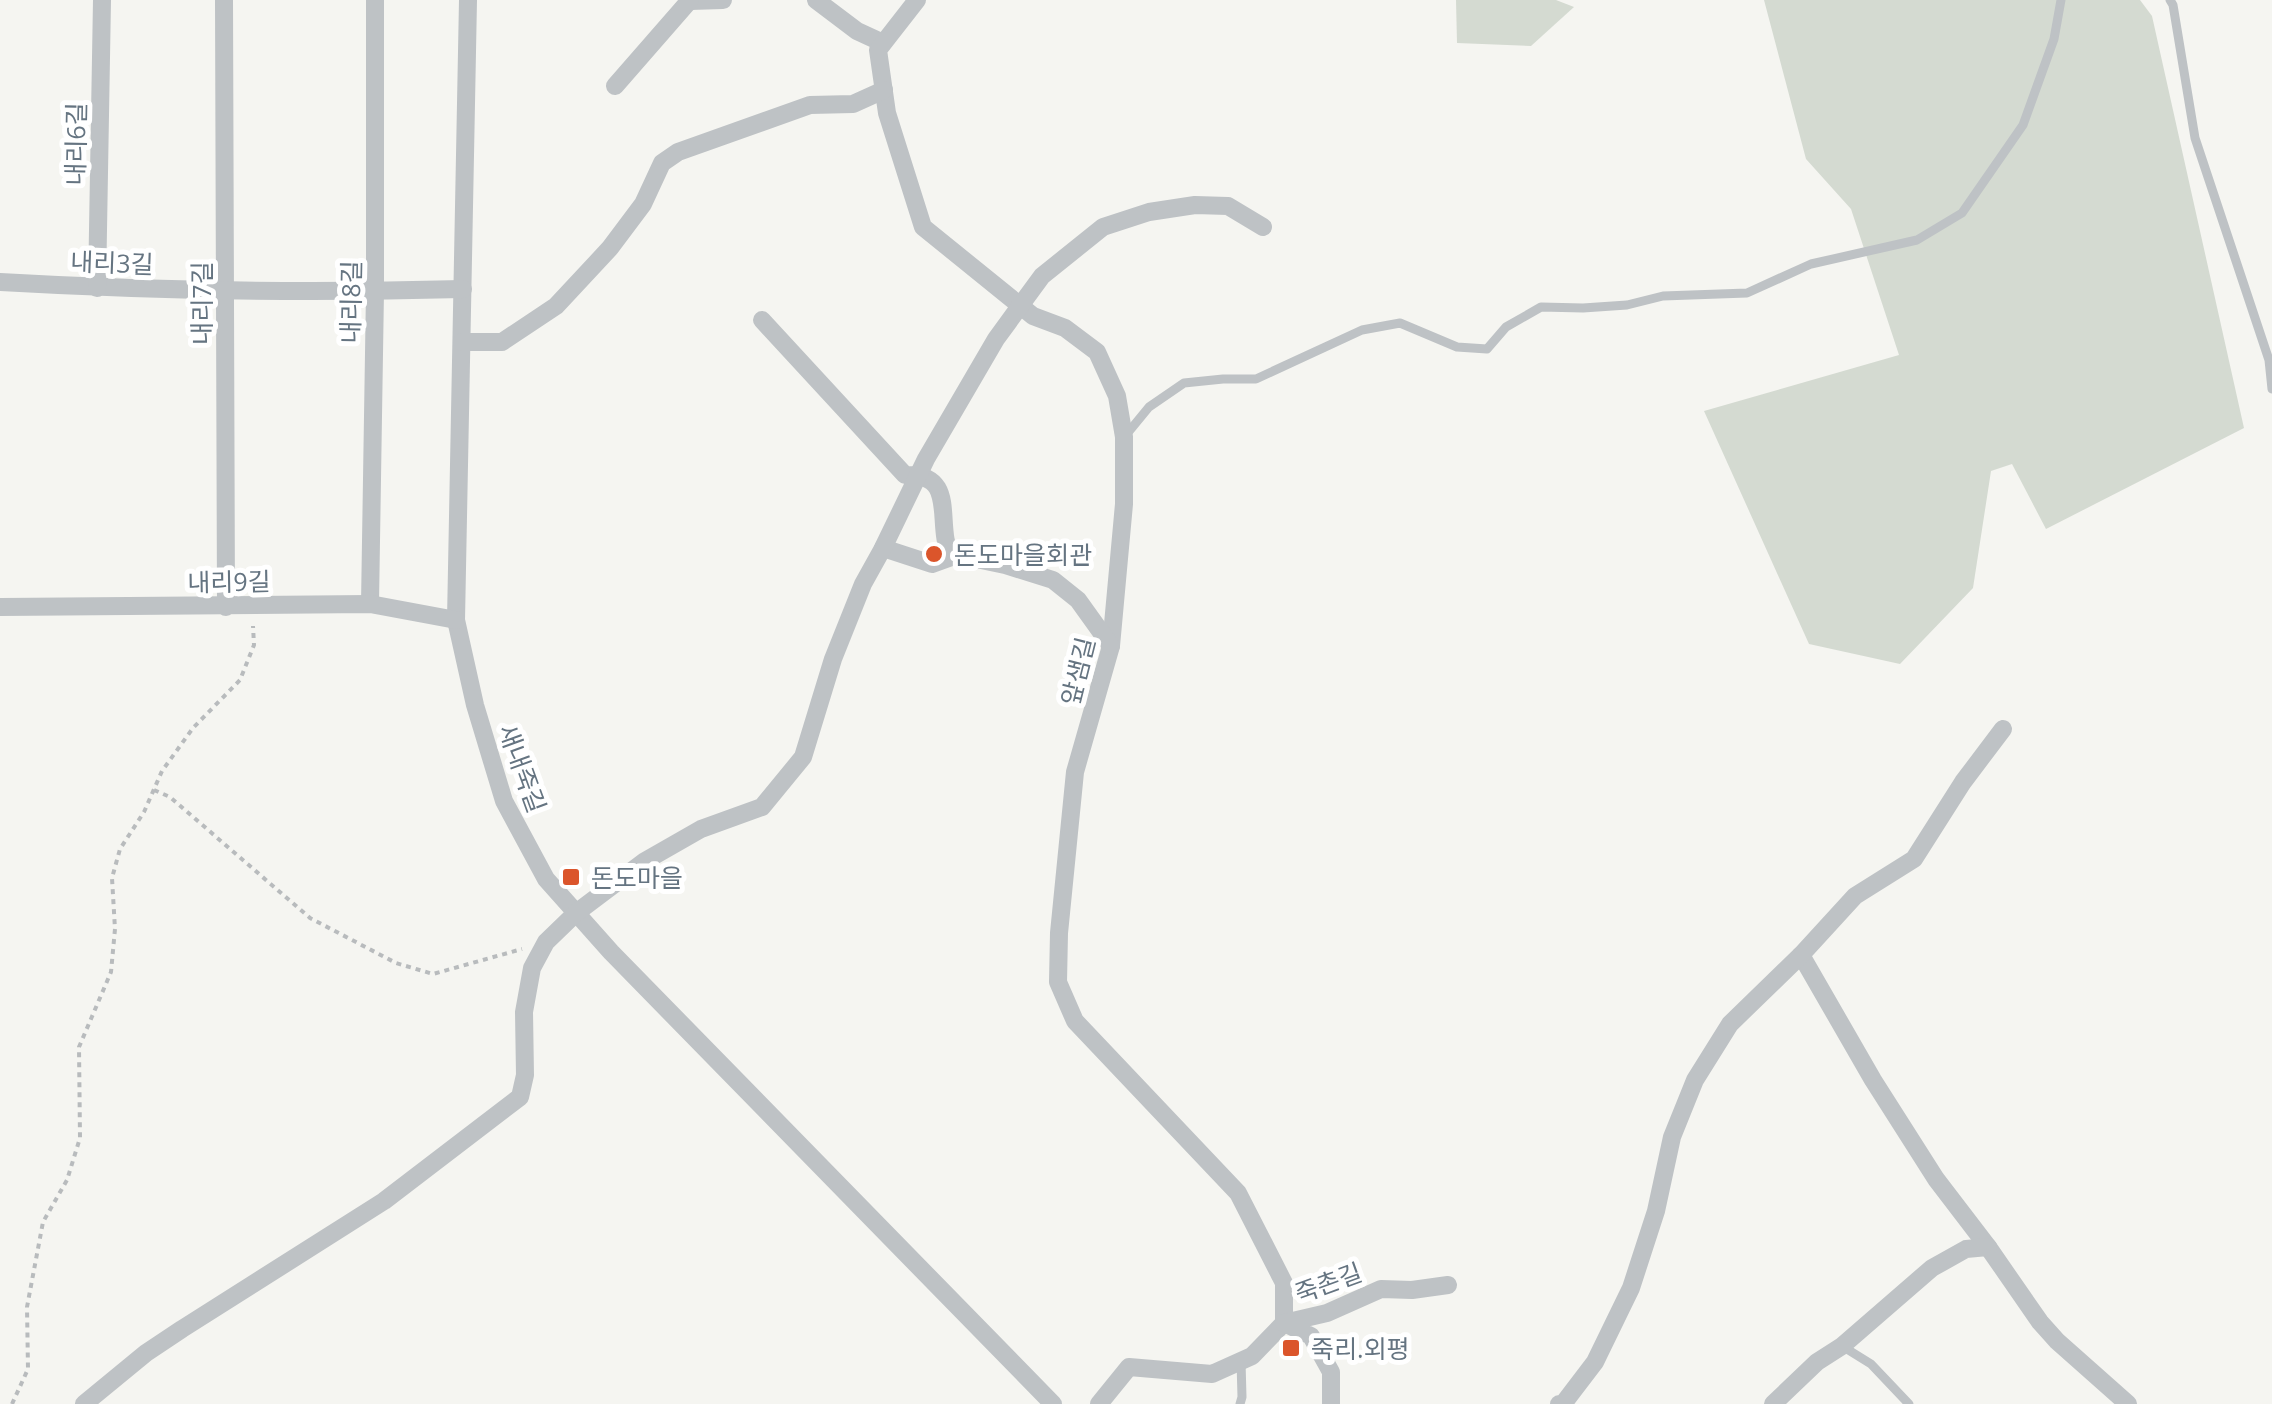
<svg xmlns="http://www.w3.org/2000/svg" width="2272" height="1404" viewBox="0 0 2272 1404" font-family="'Open Sans','Noto Sans KR',sans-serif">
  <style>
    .green { fill: #d4dad1 }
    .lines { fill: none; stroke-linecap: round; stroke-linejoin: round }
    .path { stroke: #b8bbbd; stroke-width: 4; stroke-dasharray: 5 5; stroke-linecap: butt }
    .lane { stroke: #bec2c5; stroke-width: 9 }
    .street { stroke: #bec2c5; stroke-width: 18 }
    .poi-dot { fill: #db552b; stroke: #fff; stroke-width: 4 }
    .labels { text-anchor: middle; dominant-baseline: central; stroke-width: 10; stroke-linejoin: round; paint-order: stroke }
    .street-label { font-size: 25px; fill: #657481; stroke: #fff }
    .poi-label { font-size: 25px; fill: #657481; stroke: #fff; text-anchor: start }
  </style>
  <rect width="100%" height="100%" fill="#f5f5f1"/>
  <g class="green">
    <polygon points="1456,0 1556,0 1574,7 1531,46 1457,43"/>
    <polygon points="1764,0 2140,0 2152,16 2244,428 2046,529 2012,464 1991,471 1973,588 1900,664 1809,644 1704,411 1899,355 1851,209 1806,159"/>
  </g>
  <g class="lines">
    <g class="path">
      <polyline points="154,790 170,797 310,918 396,963 433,974 522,949"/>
      <polyline points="12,1404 28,1369 27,1307 43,1222 67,1180 80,1138 79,1047 111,972 115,929 112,878 120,849 144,812 162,771 193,728 240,680 254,645 253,626"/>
    </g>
    <g class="lane">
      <polyline points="2170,0 2173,5 2195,138 2269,360 2272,389"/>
      <polyline points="1126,435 1149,407 1184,383 1223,379 1256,379 1362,330 1400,323 1457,347 1487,349 1506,327 1541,307 1583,308 1627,305 1663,296 1747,293 1811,264 1917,240 1962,213 2023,125 2054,39 2061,0"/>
      <polyline points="1842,1346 1871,1364 1909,1404"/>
      <polyline points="1240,1404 1242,1397 1241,1361"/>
    </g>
    <g class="street">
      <polyline points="224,0 226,607"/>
      <polyline points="468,0 456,620 475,705 504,801 546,879 611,952 1053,1404"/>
      <polyline points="816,0 857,31 883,43"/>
      <polyline points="917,0 878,50 887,113 923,227 1033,316 1065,328 1097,352 1117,396 1124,437 1124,504 1111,646 1075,772 1059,933 1058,982 1075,1021 1238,1193 1284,1283 1284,1323 1252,1356 1212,1374 1129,1367 1099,1404"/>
      <polyline points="690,1 723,0"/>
      <polyline points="615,86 690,0"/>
      <path d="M0,282C154,291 308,293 463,289"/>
      <polyline points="97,288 102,0"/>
      <path d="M762,320L905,475C961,473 933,528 952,557"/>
      <polyline points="462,342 502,342 556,306 610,248 643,204 662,163 678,152 810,105 853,104 884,90"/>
      <polyline points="883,548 932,564 957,555 1005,565 1053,580 1078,600 1111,646"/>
      <polyline points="370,604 375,291 375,0"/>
      <polyline points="0,607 370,604 456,620"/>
      <polyline points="1801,955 1873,1080 1936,1179 1988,1247 2040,1322 2057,1341 2128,1404"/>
      <polyline points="84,1404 146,1353 182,1329 384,1201 520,1097 525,1075 524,1012 532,968 546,942 576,913 645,861 701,829 762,807 803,757 833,659 863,584 883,548 926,459 996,339 1042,276 1103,227 1149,212 1195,205 1228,206 1263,227"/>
      <polyline points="1331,1404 1331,1372 1311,1336 1284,1323 1327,1313 1381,1289 1412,1290 1448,1285"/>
      <polyline points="1559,1404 1563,1404 1595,1362 1631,1288 1656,1211 1672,1137 1695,1080 1730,1024 1801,955 1855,896 1914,859 1963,782 2003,729"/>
      <polyline points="1773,1404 1817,1362 1842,1346 1932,1268 1966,1249 1988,1247"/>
    </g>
  </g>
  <g class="poi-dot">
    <circle cx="934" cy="554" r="10"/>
    <rect x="561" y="867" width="20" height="20" rx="5"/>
    <rect x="1281" y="1338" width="20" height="20" rx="5"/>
  </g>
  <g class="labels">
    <g class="street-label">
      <text transform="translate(75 144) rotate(-89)">내리6길</text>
      <text transform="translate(112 262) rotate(2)">내리3길</text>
      <text transform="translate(350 302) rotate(-89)">내리8길</text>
      <text transform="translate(201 303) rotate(-90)">내리7길</text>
      <text transform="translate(229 581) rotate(-1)">내리9길</text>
      <text transform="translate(1077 671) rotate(-76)">앞샘길</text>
      <text transform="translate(523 768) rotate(70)">새내죽길</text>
      <text transform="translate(1328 1282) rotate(-20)">죽촌길</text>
    </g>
    <g class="poi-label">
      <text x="954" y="554">돈도마을회관</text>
      <text x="591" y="877">돈도마을</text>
      <text x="1311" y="1348">죽리.외평</text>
    </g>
  </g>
</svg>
